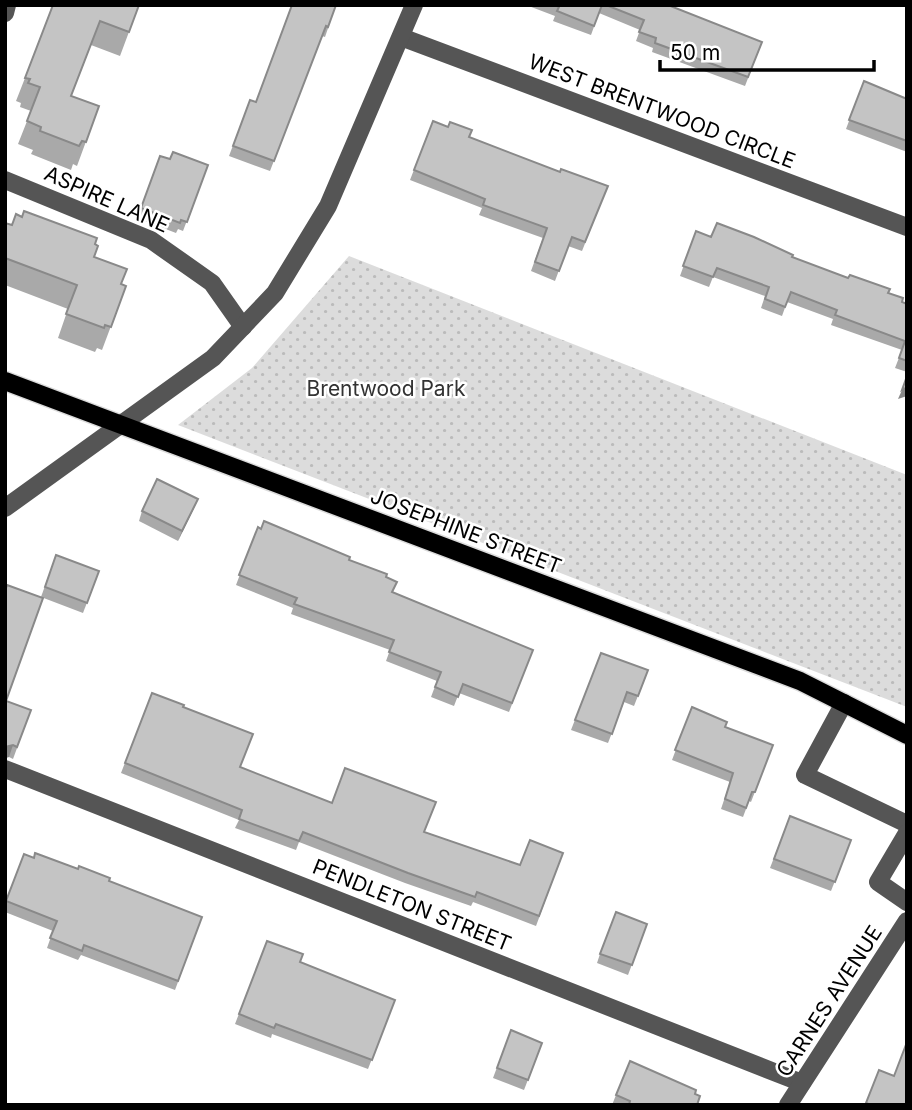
<svg xmlns="http://www.w3.org/2000/svg" width="912" height="1110" viewBox="0 0 912 1110" font-family="Inter,sans-serif">
  <style>
    .grass { fill: url(#grass-dots) }
    .lines { fill: none; stroke-linecap: round; stroke-linejoin: round }
    .major-casing { stroke: #dbdbdb; stroke-width: 21 }
    .minor { stroke: #555; stroke-width: 18 }
    .major { stroke: #000; stroke-width: 18 }
    .wall { fill: #a9a9a9 }
    .shaded-wall { fill: #898989 }
    .building { fill: #c4c4c4; stroke: #898989; stroke-width: 2 }
    .labels { text-anchor: middle; dominant-baseline: central; stroke-width: 5; stroke-linejoin: round; paint-order: stroke }
    .street-label { font-size: 21px; fill: #000; stroke: #fff }
    .park-label { font-size: 21px; fill: #333; stroke: #fff }
  </style>
  <defs>
    <pattern id="grass-dots" width="8" height="8" patternUnits="userSpaceOnUse" patternTransform="scale(1.75)"><rect width="8" height="8" fill="#dcdcdc"/><path d="M2 2h.1M6 6h.1" fill="none" stroke="#bbb" stroke-width="1.8" stroke-linecap="round"/></pattern>
  </defs>
  <rect width="100%" height="100%" fill="#fff"/>
  <polygon class="grass" points="349,256 907,475 907,707 178,425 252,368"/>
  <g class="lines">
    <g class="major-casing">
      <polyline id="major" points="5,381 800,681 907,735"/>
    </g>
    <g class="minor">
      <polyline points="5,13 7,5"/>
      <polyline points="401,37 907,227"/>
      <polyline points="5,180 151,240 212,283 243,327"/>
      <polyline points="5,508 213,358 275,293 328,206 414,5"/>
      <polyline points="844,703 805,775 907,824"/>
      <polyline points="5,769 802,1083"/>
      <polyline points="907,833 878,882 907,902"/>
      <polyline points="788,1105 907,921"/>
    </g>
    <use href="#major" class="major"/>
  </g>
  <g class="wall">
    <polygon points="139,5 120,56 91,45 71,96 99,106 77,166 73,164 71,170 31,154 33,150 18,144 31,111 20,107 21,103 16,101 25,78 72,6"/>
    <polygon points="336,5 325,37 322,36 270,171 229,156 250,100 256,102"/>
    <polygon points="526,5 668,5 762,42 745,86 652,52 653,48 636,41 640,30 599,13 591,35 553,21 555,16"/>
    <polygon points="864,81 907,99 907,152 846,129"/>
    <polygon points="433,121 469,137 560,172 608,186 582,251 568,246 555,281 531,271 543,238 479,215 482,208 410,180"/>
    <polygon points="160,156 170,159 208,165 183,231 178,229 176,233 137,218"/>
    <polygon points="5,223 12,225 95,244 94,257 122,284 126,286 102,350 97,348 95,352 58,338 68,309 5,285"/>
    <polygon points="696,231 711,237 792,257 888,293 902,302 907,304 907,372 895,368 902,350 831,325 833,319 787,302 782,316 761,308 765,296 713,277 709,287 680,276"/>
    <polygon points="194,508 178,541 139,521 142,511"/>
    <polygon points="258,527 349,560 386,577 393,592 533,650 509,712 459,693 454,706 431,697 437,681 386,661 390,650 291,614 293,608 236,585"/>
    <polygon points="56,555 99,571 83,613 41,597"/>
    <polygon points="5,591 6,701 31,710 13,759 9,757 5,758"/>
    <polygon points="601,653 648,670 634,706 624,702 608,743 571,730"/>
    <polygon points="152,693 183,707 240,767 332,803 425,832 520,865 563,853 536,926 473,902 471,906 405,883 299,842 296,850 235,828 239,820 121,773"/>
    <polygon points="692,707 725,727 773,745 751,802 749,801 743,817 721,809 730,782 672,760"/>
    <polygon points="790,816 851,840 831,891 770,868"/>
    <polygon points="109,881 202,917 175,990 81,955 78,960 47,948 53,931 5,912 6,901"/>
    <polygon points="647,924 628,975 597,963 600,954"/>
    <polygon points="267,941 300,962 395,1000 368,1069 272,1034 271,1038 235,1024"/>
    <polygon points="511,1030 542,1043 524,1090 493,1078"/>
    <polygon points="695,1094 697,1105 612,1105 616,1095"/>
  </g>
  <g class="shaded-wall">
    <polygon points="907,387 907,396 898,399 902,390"/>
    <polygon points="198,499 194,508 178,541 182,531"/>
    <polygon points="13,745 9,757 5,758 5,747"/>
  </g>
  <g class="building">
    <polygon points="53,5 72,6 73,5 139,5 129,32 100,21 71,96 99,106 86,142 82,141 79,146 40,131 41,127 27,121 40,87 28,83 30,79 25,78"/>
    <polygon points="292,5 336,5 328,27 326,26 274,161 233,146 250,100 256,102"/>
    <polygon points="555,5 602,5 594,26 557,11 559,7"/>
    <polygon points="606,5 668,5 762,42 748,77 655,43 656,38 639,32 644,20"/>
    <polygon points="864,81 907,99 907,141 849,120"/>
    <polygon points="433,121 448,127 450,122 472,130 469,137 560,172 561,169 608,186 585,242 572,237 559,271 535,262 547,228 483,205 485,199 414,170"/>
    <polygon points="173,152 208,165 187,222 181,220 180,223 141,208 160,156 170,159"/>
    <polygon points="24,211 97,238 95,244 98,246 94,257 127,269 121,284 126,286 111,327 105,325 104,328 66,314 77,285 5,258 5,223 12,225 16,214 22,217"/>
    <polygon points="717,223 754,237 793,255 792,257 848,278 850,275 890,289 888,293 903,298 902,302 907,304 907,361 899,358 905,341 835,315 837,310 791,292 785,307 765,299 769,287 717,268 713,277 683,266 696,231 711,237"/>
    <polygon points="907,376 907,387 902,390"/>
    <polygon points="157,479 198,499 182,531 142,511"/>
    <polygon points="264,521 350,557 349,560 387,574 386,577 397,582 392,592 533,650 512,703 463,684 458,697 435,687 441,672 389,652 394,640 294,604 297,598 239,575 258,527 261,529"/>
    <polygon points="56,555 99,571 87,603 45,587"/>
    <polygon points="7,585 43,598 6,701 31,710 17,747 13,745 5,747 5,591"/>
    <polygon points="601,653 648,670 638,696 627,692 612,734 575,720"/>
    <polygon points="152,693 184,705 183,707 253,734 240,767 332,803 345,768 436,802 424,832 520,865 530,840 563,853 539,916 477,892 475,897 408,873 303,832 299,841 239,819 242,810 125,763"/>
    <polygon points="692,707 727,722 725,727 773,745 755,792 752,792 746,808 725,799 733,773 675,750"/>
    <polygon points="790,816 851,840 835,882 774,859"/>
    <polygon points="35,853 78,869 79,866 110,878 109,881 202,917 178,981 84,945 82,951 50,938 57,921 6,901 24,854 34,858"/>
    <polygon points="616,912 647,924 632,965 600,954"/>
    <polygon points="267,941 303,954 300,962 395,1000 372,1060 276,1024 274,1028 239,1014"/>
    <polygon points="511,1030 542,1043 528,1080 497,1068"/>
    <polygon points="907,1042 907,1105 871,1105 866,1103 879,1070 894,1076"/>
    <polygon points="630,1061 696,1090 695,1094 700,1096 697,1105 629,1105 630,1101 616,1095"/>
  </g>
  <g class="labels">
    <g class="street-label">
      <text transform="translate(662 111) rotate(21)">WEST BRENTWOOD CIRCLE</text>
      <text transform="translate(107 199) rotate(24)">ASPIRE LANE</text>
      <text transform="translate(466 531) rotate(21)">JOSEPHINE STREET</text>
      <text transform="translate(412 905) rotate(22)">PENDLETON STREET</text>
      <text transform="translate(829 1001) rotate(-57)">CARNES AVENUE</text>
    </g>
    <g class="park-label">
      <text x="386" y="388">Brentwood Park</text>
    </g>
  </g>
  <rect width="912" height="1110" fill="none" stroke="#000000" stroke-width="14"/>
  <path d="M660 60v10h214v-10" fill="none" stroke="#000000" stroke-width="3.5"/>
  <text x="670" y="60" font-size="21" fill="#000000" stroke="#ffffff" stroke-width="5" paint-order="stroke">50 m</text>
</svg>
